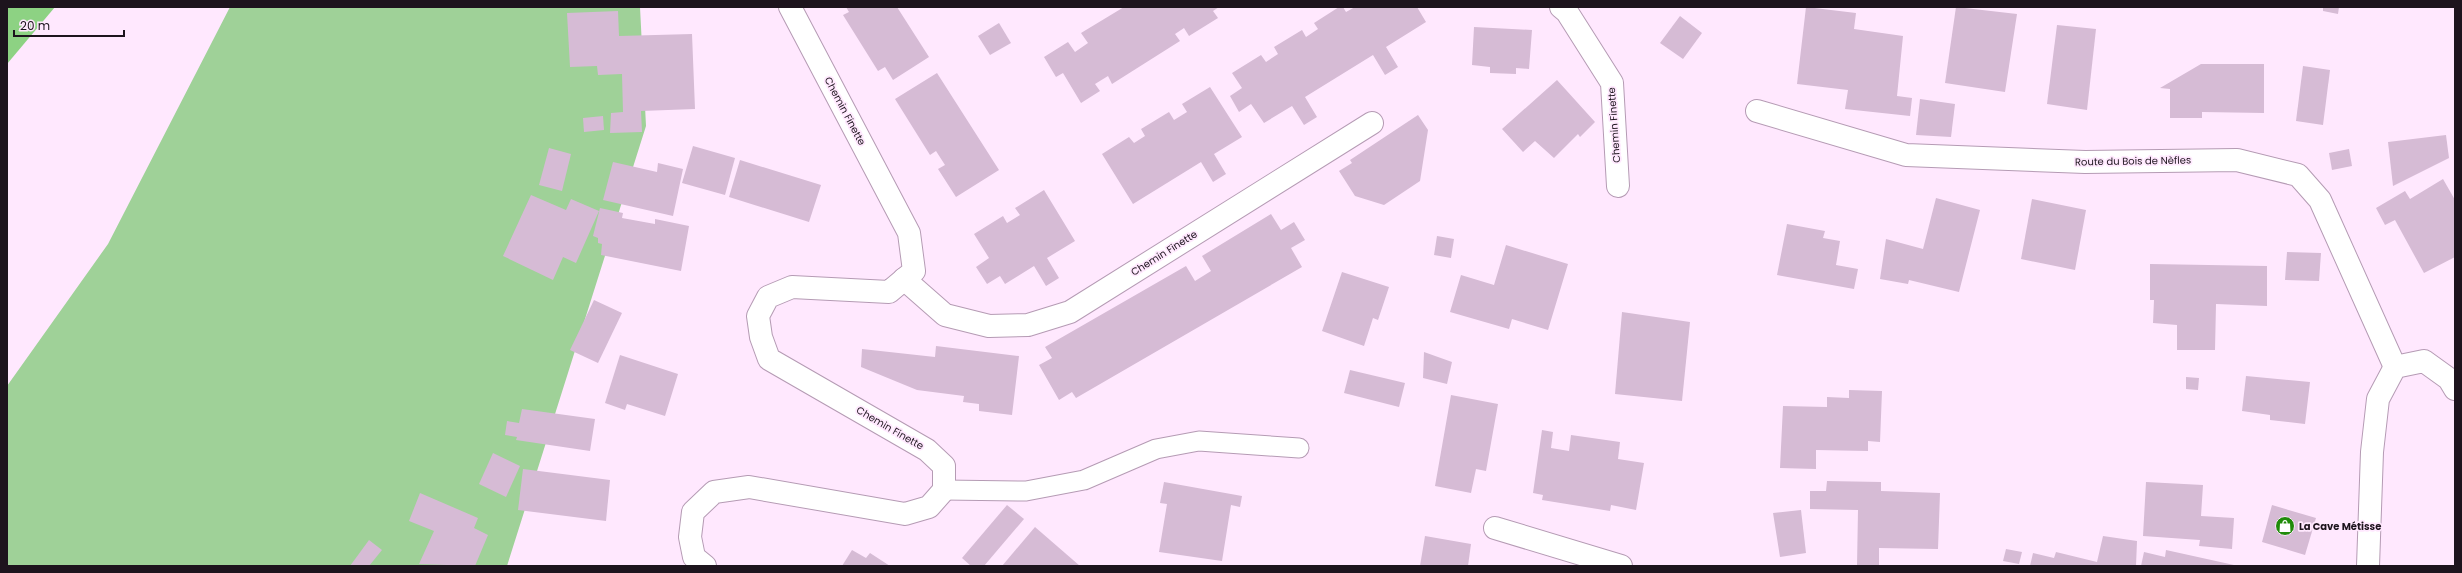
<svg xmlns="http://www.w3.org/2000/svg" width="2462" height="573" viewBox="0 0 2462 573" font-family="Poppins,sans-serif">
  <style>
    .green { fill: #9fd198 }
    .water { fill: #8dd283 }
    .building { fill: #d6bbd5 }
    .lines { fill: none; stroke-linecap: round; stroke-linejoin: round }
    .lane-casing { stroke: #b59bb4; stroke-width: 21 }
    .street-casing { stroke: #b59bb4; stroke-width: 24 }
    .lane { stroke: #fff; stroke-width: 19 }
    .street { stroke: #fff; stroke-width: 22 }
    .labels { text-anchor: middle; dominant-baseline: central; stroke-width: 3.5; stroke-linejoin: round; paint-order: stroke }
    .street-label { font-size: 10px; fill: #1d141d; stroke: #ffe8fe }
    .poi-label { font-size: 10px; font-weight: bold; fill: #1d141d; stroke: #ffe8fe; text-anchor: start }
  </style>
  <rect width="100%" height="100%" fill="#ffe8fe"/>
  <polygon class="green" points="230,7 640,7 646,126 507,566 7,566 7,386 108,244"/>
  <polygon class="water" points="7,7 55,7 7,64"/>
  <g class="building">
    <polygon points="846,7 897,7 929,57 893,80 885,67 878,71 843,15 849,12"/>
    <polygon points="1124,7 1219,7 1213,11 1218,18 1189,36 1184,28 1175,34 1180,41 1112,84 1108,76 1095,84 1100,91 1081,103 1063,73 1056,77 1044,57 1068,42 1075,52 1088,43 1081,33"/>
    <polygon points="1339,7 1343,7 1346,12 1355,7 1417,7 1426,22 1386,47 1398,67 1385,75 1373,55 1305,97 1317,117 1304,125 1292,106 1264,123 1251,104 1239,112 1230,96 1242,88 1232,73 1261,55 1266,62 1278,54 1274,47 1302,30 1306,37 1318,29 1314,23"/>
    <polygon points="1806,7 1856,13 1854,29 1903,36 1897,96 1912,98 1910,116 1845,109 1848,90 1797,84"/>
    <polygon points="1956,7 2017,14 2005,92 1945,83"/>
    <polygon points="2323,7 2339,7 2338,14 2323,11"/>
    <polygon points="618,11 619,36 692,34 695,109 641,111 642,132 610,133 611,113 623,112 622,74 598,75 597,66 570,67 567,13"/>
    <polygon points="1680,16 1702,33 1683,59 1660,43"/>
    <polygon points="999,23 1011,43 990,55 978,36"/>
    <polygon points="2057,25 2096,29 2087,110 2047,104"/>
    <polygon points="1474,27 1532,30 1529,69 1516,68 1516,74 1490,73 1490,67 1472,65"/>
    <polygon points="2201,64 2264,64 2264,113 2202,112 2202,118 2170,118 2170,89 2160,88"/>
    <polygon points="2303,66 2330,70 2323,125 2296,121"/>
    <polygon points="937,73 999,170 956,197 938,169 945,165 936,151 930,155 895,99"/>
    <polygon points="1557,80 1595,122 1580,137 1578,134 1554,158 1535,141 1523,152 1502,129"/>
    <polygon points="1210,87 1242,137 1214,154 1226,174 1213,182 1201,162 1133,204 1102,154 1129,137 1134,143 1145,136 1141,129 1169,112 1174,120 1187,112 1182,104"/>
    <polygon points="1920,99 1955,104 1951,137 1916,135"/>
    <polygon points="1418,115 1428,130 1420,181 1384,205 1355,196 1339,171 1352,163 1350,160"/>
    <polygon points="603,116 604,130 584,132 583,118"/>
    <polygon points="2446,135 2449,158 2393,186 2388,142"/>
    <polygon points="693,146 735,158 725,195 682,183"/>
    <polygon points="549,148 571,154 562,191 539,185"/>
    <polygon points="2349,149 2352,166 2332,170 2329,153"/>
    <polygon points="740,160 821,185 809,222 729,197"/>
    <polygon points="613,162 657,172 658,163 683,169 673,216 603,200"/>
    <polygon points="2443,179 2455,200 2455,257 2424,273 2395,220 2385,225 2376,208 2405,191 2410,199"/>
    <polygon points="1044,190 1075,241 1047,258 1059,278 1046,286 1034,266 1005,284 1000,276 987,284 976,267 989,258 974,234 1003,216 1007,223 1020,215 1015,208"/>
    <polygon points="531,195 566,210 571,199 599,211 576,263 563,257 553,280 503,256"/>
    <polygon points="1936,198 1980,210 1959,292 1909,280 1908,284 1880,279 1886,239 1923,249"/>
    <polygon points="2032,199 2086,210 2075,270 2021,259"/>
    <polygon points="600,208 623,213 622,218 655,224 655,219 689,226 681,271 601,255 602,244 598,243 598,238 593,236"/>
    <polygon points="1271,214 1281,230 1294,222 1305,240 1291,248 1302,267 1076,398 1072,392 1059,400 1039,365 1052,358 1045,347 1186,266 1195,281 1211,271 1202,256"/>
    <polygon points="1787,224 1825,231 1823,238 1840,241 1836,265 1858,269 1854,289 1777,275"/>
    <polygon points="1437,236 1454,239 1451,258 1434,255"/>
    <polygon points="1506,245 1568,264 1548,330 1512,319 1509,329 1450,312 1461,275 1494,285"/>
    <polygon points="2287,252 2321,253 2319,281 2285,280"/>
    <polygon points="2150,264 2267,266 2267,306 2216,304 2215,350 2177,350 2177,325 2153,323 2154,300 2150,300"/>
    <polygon points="1342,272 1389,287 1378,320 1373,318 1364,346 1322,331"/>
    <polygon points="594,300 622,313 598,363 570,350"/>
    <polygon points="1622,312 1690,322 1682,401 1615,394"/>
    <polygon points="936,346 1019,356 1012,415 979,411 979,404 963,402 964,396 917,390 861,367 862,349 935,357"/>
    <polygon points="1424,352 1452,362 1447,384 1423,378"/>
    <polygon points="620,355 678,374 665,416 627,404 625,410 605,403"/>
    <polygon points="1350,370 1405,383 1399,407 1344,393"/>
    <polygon points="2246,376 2310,382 2305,424 2270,420 2270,415 2242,411"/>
    <polygon points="2186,377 2199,378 2198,390 2186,389"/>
    <polygon points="1849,390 1882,391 1880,442 1868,441 1868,451 1816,450 1816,469 1780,468 1783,406 1827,407 1827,397 1849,398"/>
    <polygon points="1451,395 1498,404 1486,471 1476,469 1471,493 1435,486"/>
    <polygon points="522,409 595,419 590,451 516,440 517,437 505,435 507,421 519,423"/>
    <polygon points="1542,430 1553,432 1551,448 1569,451 1571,435 1620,442 1618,459 1644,463 1636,510 1611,505 1610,511 1542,500 1543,495 1533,493"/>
    <polygon points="493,453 520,466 506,497 479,484"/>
    <polygon points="523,469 610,480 606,521 518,510"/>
    <polygon points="1827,481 1881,482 1881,491 1940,493 1938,549 1879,548 1879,566 1857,566 1858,510 1810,509 1810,491 1826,491"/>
    <polygon points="1164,482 1242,496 1240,507 1231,505 1222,561 1159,552 1167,504 1160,503"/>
    <polygon points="2146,482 2203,485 2201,516 2234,518 2232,549 2199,546 2200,540 2143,536"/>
    <polygon points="420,493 478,518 474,528 488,535 475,566 419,564 434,531 409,521"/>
    <polygon points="1007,505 1024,519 984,566 971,566 962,558"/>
    <polygon points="2272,505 2316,518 2305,555 2262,542"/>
    <polygon points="1801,510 1806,553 1780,557 1773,513"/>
    <polygon points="1035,527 1080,566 1002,566"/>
    <polygon points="1425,536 1471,544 1468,566 1420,566"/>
    <polygon points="2103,536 2137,541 2136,566 2030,566 2033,553 2054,558 2056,552 2097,562"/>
    <polygon points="369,540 382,550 369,566 350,566"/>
    <polygon points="2006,549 2022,552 2019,564 2003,561"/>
    <polygon points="852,550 866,558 870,553 890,566 842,566"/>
    <polygon points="2166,550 2234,565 2234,566 2141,566 2144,552 2165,557"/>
  </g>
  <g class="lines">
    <g class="lane-casing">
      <polyline id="lane" points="944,490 1026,491 1084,480 1156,449 1199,441 1299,448"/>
    </g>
    <g class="street-casing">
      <g id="street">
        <polyline points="1561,7 1567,12 1612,83 1618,186"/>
        <polyline points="1757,111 1906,155 2085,162 2237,160 2298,175 2320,200 2395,367"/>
        <polyline points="904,279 945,315 989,326 1028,325 1070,312 1372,123"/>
        <polyline points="1495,528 1621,566"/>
        <polyline points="705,566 694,557 690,537 693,512 714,492 749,487 905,514 929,507 944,490 944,466 927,450 769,359 761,337 758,316 768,297 792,287 889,292 914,271 909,233 790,7"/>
        <polyline points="2368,566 2372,452 2378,399 2395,367 2424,361 2449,379 2455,389"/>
      </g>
    </g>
    <use href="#lane" class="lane"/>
    <use href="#street" class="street"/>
  </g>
  <defs>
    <g id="shop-disc" transform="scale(1)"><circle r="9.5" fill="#1f8b09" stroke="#ffe8fe"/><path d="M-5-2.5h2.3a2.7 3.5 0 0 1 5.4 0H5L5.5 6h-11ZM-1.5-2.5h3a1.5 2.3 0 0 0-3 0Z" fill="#fff"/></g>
  </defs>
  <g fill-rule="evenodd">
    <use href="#shop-disc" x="2285" y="526"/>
  </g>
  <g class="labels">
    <g class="street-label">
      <text transform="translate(845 111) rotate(62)">Chemin Finette</text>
      <text transform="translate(1614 125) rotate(-94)">Chemin Finette</text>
      <text transform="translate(2133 161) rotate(-1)">Route du Bois de Nèfles</text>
      <text transform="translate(1164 253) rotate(-32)">Chemin Finette</text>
      <text transform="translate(890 428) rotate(30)">Chemin Finette</text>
    </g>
    <g class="poi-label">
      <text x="2299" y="526">La Cave Métisse</text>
    </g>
  </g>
  <rect width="2462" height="573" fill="none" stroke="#1d141d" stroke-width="16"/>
  <path d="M14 30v6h110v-6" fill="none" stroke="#1d141d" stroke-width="2"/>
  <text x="20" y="30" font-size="12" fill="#1d141d" stroke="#ffe8fe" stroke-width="3" paint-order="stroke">20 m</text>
</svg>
